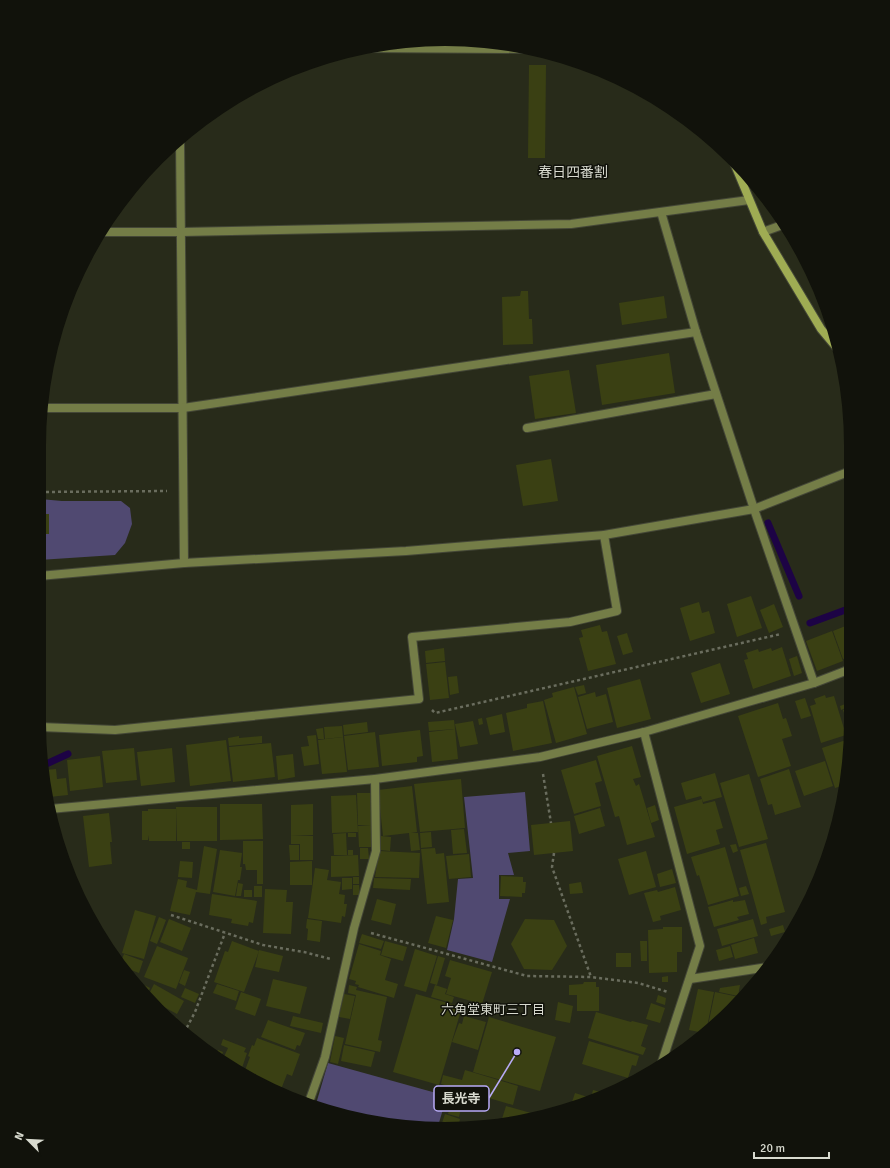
<svg xmlns="http://www.w3.org/2000/svg" width="890" height="1168" viewBox="0 0 890 1168" font-family="Signika,'Noto Sans JP',sans-serif">
  <style>
    .green { fill: #504971 }
    .lines { fill: none; stroke-linecap: round; stroke-linejoin: round }
    .stream { stroke: #1d0345; stroke-width: 7 }
    .building { fill: #3a4013 }
    .lane-casing { stroke: #444737; stroke-width: 10 }
    .street-casing { stroke: #444737; stroke-width: 10 }
    .secondary-casing { stroke: #444737; stroke-width: 10 }
    .path { stroke: #6a6d5e; stroke-width: 2.5; stroke-dasharray: 3 3; stroke-linecap: butt }
    .lane { stroke: #747d47; stroke-width: 8 }
    .street { stroke: #747d47; stroke-width: 8 }
    .secondary { stroke: #9fac53; stroke-width: 8 }
    .labels { text-anchor: middle; dominant-baseline: central; stroke-width: 3; stroke-linejoin: round; paint-order: stroke }
    .neighbourhood-label { font-size: 13px; fill: #d8dacf; stroke: #11120b }
    .quarter-label { font-size: 14px; fill: #d8dacf; stroke: #11120b }
    .leader { fill: none; stroke: #b8abf7; stroke-width: 1.5 }
    .callout-dot { fill: #b8abf7; stroke: #11120b; stroke-width: 1.5 }
    .callout { fill: #11120b; stroke: #b8abf7; stroke-width: 1.5 }
    .callout-label { font-size: 13px; text-anchor: middle; font-weight: bold; fill: #d8dacf }
  </style>
  <rect width="100%" height="100%" fill="#282b1a"/>
  <g class="green">
    <polygon points="40,499 62,501 121,501 130,508 132,524 125,543 115,555 39,560"/>
    <polygon points="525,792 530,851 508,853 514,875 499,875 499,899 510,899 492,962 447,950 454,919 458,879 473,878 464,797"/>
    <polygon points="328,1063 447,1096 438,1126 366,1121 316,1104"/>
  </g>
  <g class="lines">
    <g class="stream">
      <polyline points="768,523 799,596"/>
      <polyline points="810,623 848,609"/>
      <polyline points="44,765 68,754"/>
    </g>
  </g>
  <g class="building">
    <polygon points="529,65 546,65 545,158 528,158"/>
    <polygon points="521,291 528,291 529,319 532,319 533,344 503,345 502,297 520,296"/>
    <polygon points="664,296 667,318 622,325 619,303"/>
    <polygon points="669,353 675,393 602,405 596,365"/>
    <polygon points="569,370 576,413 535,419 529,376"/>
    <polygon points="551,459 558,501 523,506 516,465"/>
    <rect x="40" y="514" width="9" height="20"/>
    <polygon points="751,596 762,628 737,637 727,604"/>
    <polygon points="699,602 702,613 709,611 715,633 690,641 680,608"/>
    <polygon points="774,604 783,627 769,633 760,610"/>
    <polygon points="600,625 602,632 607,631 616,664 588,671 579,638 583,637 581,630"/>
    <polygon points="848,625 848,658 843,659 833,631"/>
    <polygon points="832,631 843,661 817,671 806,641"/>
    <polygon points="627,633 633,652 623,655 617,636"/>
    <polygon points="782,647 791,676 753,689 744,660 748,659 746,653 758,649 759,652 771,648 772,651"/>
    <polygon points="444,648 445,661 426,663 425,651"/>
    <polygon points="797,656 802,673 794,676 789,659"/>
    <polygon points="445,662 449,698 430,700 426,664"/>
    <polygon points="720,663 730,694 701,703 691,673"/>
    <polygon points="457,676 459,693 450,695 448,677"/>
    <polygon points="640,679 651,719 617,728 607,688"/>
    <polygon points="584,685 586,693 578,695 575,687"/>
    <polygon points="574,687 587,734 556,743 544,700 553,697 552,693"/>
    <polygon points="595,692 596,697 606,694 613,722 587,729 578,697"/>
    <polygon points="825,695 826,698 834,696 846,735 821,743 810,706 816,704 814,699"/>
    <polygon points="805,698 811,716 801,719 795,701"/>
    <polygon points="543,701 552,743 513,751 506,713 527,708 527,704"/>
    <polygon points="778,703 783,719 786,718 792,736 782,739 791,766 758,777 738,716"/>
    <polygon points="848,703 848,707 841,710 840,706"/>
    <polygon points="848,708 848,722 847,722 843,710"/>
    <polygon points="502,714 505,732 490,735 486,718"/>
    <polygon points="482,718 483,724 479,725 478,719"/>
    <polygon points="454,720 455,729 429,731 428,722"/>
    <polygon points="473,721 478,744 460,747 455,724"/>
    <polygon points="367,722 368,732 344,735 343,725"/>
    <polygon points="342,726 343,737 325,739 324,727"/>
    <polygon points="323,728 324,739 318,739 316,729"/>
    <polygon points="455,729 458,759 432,762 429,732"/>
    <polygon points="420,730 423,756 417,757 417,762 382,766 379,735"/>
    <polygon points="375,732 379,767 348,770 344,736"/>
    <polygon points="316,735 319,764 304,766 301,747 309,746 307,736"/>
    <polygon points="239,736 239,738 262,736 262,743 229,746 228,738"/>
    <polygon points="343,737 347,772 322,774 318,740"/>
    <polygon points="226,740 231,781 190,786 186,745"/>
    <polygon points="846,740 847,746 847,776 845,785 835,788 822,748"/>
    <polygon points="271,743 275,777 233,782 229,747"/>
    <polygon points="632,746 641,777 633,779 636,786 639,784 655,837 627,845 619,816 615,817 597,756"/>
    <polygon points="134,748 137,780 106,783 102,751"/>
    <polygon points="172,748 175,782 141,786 137,752"/>
    <polygon points="293,754 295,777 278,780 276,756"/>
    <polygon points="100,756 103,787 70,791 67,760"/>
    <polygon points="596,760 602,781 595,783 601,806 574,814 561,770"/>
    <polygon points="825,761 833,786 804,796 795,771"/>
    <polygon points="56,769 57,779 66,778 68,795 49,797 45,770"/>
    <polygon points="789,769 801,807 775,815 772,804 768,805 760,779"/>
    <polygon points="715,773 722,797 703,802 701,796 686,800 681,783"/>
    <polygon points="749,774 768,839 739,847 720,783"/>
    <polygon points="461,779 465,828 420,832 414,784"/>
    <polygon points="412,786 417,832 411,833 418,833 420,850 411,851 409,833 383,836 378,790"/>
    <polygon points="357,793 372,793 373,825 358,825"/>
    <polygon points="356,795 358,832 332,833 331,796"/>
    <polygon points="702,799 703,804 715,801 723,828 716,830 720,844 687,854 674,807"/>
    <polygon points="220,804 262,804 263,839 220,840"/>
    <polygon points="313,804 313,835 291,836 291,805"/>
    <polygon points="655,805 659,820 651,823 647,808"/>
    <polygon points="176,807 217,807 217,841 177,841"/>
    <polygon points="600,808 605,826 579,834 574,816"/>
    <polygon points="148,809 176,809 176,841 149,841 149,835 148,840 142,840 142,811 148,811"/>
    <polygon points="109,813 112,842 110,842 112,864 89,867 83,816"/>
    <polygon points="570,821 573,851 534,855 531,825"/>
    <polygon points="371,825 371,847 359,847 358,826"/>
    <polygon points="464,829 467,853 453,854 451,830"/>
    <polygon points="431,832 432,847 421,848 420,833"/>
    <polygon points="346,833 347,855 334,855 333,834"/>
    <rect x="348" y="833" width="8" height="4"/>
    <polygon points="291,836 313,836 313,860 300,860 300,844 291,844"/>
    <polygon points="381,836 391,837 390,851 380,850"/>
    <polygon points="243,841 263,841 263,884 257,884 257,870 246,870 245,864 243,864"/>
    <rect x="182" y="842" width="8" height="7"/>
    <polygon points="766,843 785,912 766,917 767,923 761,925 740,850"/>
    <polygon points="736,844 738,851 733,853 730,845"/>
    <polygon points="289,845 299,845 299,860 290,860"/>
    <polygon points="204,846 217,849 210,894 196,892 190,915 170,911 178,879 187,881 186,887 197,890"/>
    <polygon points="725,847 739,896 708,905 699,875 697,876 691,857"/>
    <polygon points="360,848 368,848 369,859 360,859"/>
    <polygon points="435,848 436,854 444,853 449,902 427,904 421,849"/>
    <polygon points="220,850 242,853 240,867 242,867 240,880 238,880 235,896 213,892"/>
    <rect x="348" y="850" width="5" height="5"/>
    <polygon points="379,851 420,853 419,878 375,877"/>
    <polygon points="646,851 656,887 629,895 618,859"/>
    <polygon points="469,854 471,877 449,879 446,856"/>
    <polygon points="358,855 359,876 331,877 331,856"/>
    <polygon points="180,861 193,862 192,878 178,877"/>
    <polygon points="312,861 312,885 290,885 290,862"/>
    <polygon points="315,868 329,870 327,880 341,882 339,894 345,895 344,904 347,904 345,917 342,916 341,923 308,918"/>
    <polygon points="672,869 676,883 660,887 657,874"/>
    <polygon points="501,876 523,877 523,882 526,882 525,893 522,893 522,897 500,896"/>
    <rect x="353" y="877" width="6" height="7"/>
    <polygon points="342,878 352,878 352,889 342,890"/>
    <polygon points="374,878 411,879 410,890 373,888"/>
    <polygon points="581,882 583,893 570,894 569,884"/>
    <polygon points="238,883 243,884 241,896 236,896"/>
    <polygon points="353,885 359,885 360,895 353,895"/>
    <rect x="254" y="886" width="8" height="11"/>
    <polygon points="746,886 749,894 741,896 739,888"/>
    <polygon points="675,887 681,910 660,916 661,920 653,922 644,893 657,890 658,892"/>
    <polygon points="265,889 287,890 286,902 293,902 291,934 263,933"/>
    <rect x="244" y="890" width="8" height="7"/>
    <polygon points="212,894 257,901 253,923 249,922 248,926 231,923 232,919 209,915"/>
    <polygon points="377,899 396,904 391,925 371,920"/>
    <polygon points="733,900 733,902 745,900 749,914 737,917 739,920 714,927 708,907"/>
    <polygon points="135,910 156,916 144,959 122,953"/>
    <polygon points="436,916 453,920 446,948 428,943"/>
    <polygon points="159,917 166,920 157,944 150,941"/>
    <polygon points="169,919 191,928 182,951 160,942"/>
    <polygon points="307,919 322,921 320,942 307,940 308,929 306,928"/>
    <polygon points="525,919 554,920 567,946 552,970 524,969 511,944"/>
    <polygon points="753,919 758,936 722,946 717,929"/>
    <polygon points="783,925 785,932 771,936 769,929"/>
    <polygon points="663,927 682,927 682,952 677,952 677,972 649,973 648,930 663,929"/>
    <polygon points="362,934 384,941 381,949 359,943"/>
    <polygon points="754,938 758,953 735,959 731,945"/>
    <polygon points="232,941 259,951 244,992 214,982 225,951 228,952"/>
    <polygon points="385,941 407,947 403,961 381,955"/>
    <polygon points="640,941 647,941 647,961 641,961"/>
    <polygon points="359,944 381,951 380,955 377,954 391,959 385,980 398,984 394,998 358,987 359,985 355,984 356,981 349,979"/>
    <polygon points="157,946 188,958 176,989 144,977"/>
    <polygon points="730,946 733,957 719,961 716,950"/>
    <polygon points="415,949 437,956 426,992 404,986"/>
    <polygon points="259,950 283,956 279,972 255,967"/>
    <rect x="616" y="953" width="15" height="14"/>
    <polygon points="124,954 143,961 139,973 123,967 120,964"/>
    <polygon points="438,956 445,958 437,985 430,983"/>
    <polygon points="450,960 492,972 482,1004 446,994 451,978 445,976"/>
    <polygon points="184,970 190,972 185,986 179,983"/>
    <polygon points="668,976 668,982 662,982 662,977"/>
    <polygon points="130,978 150,988 146,997 140,991"/>
    <polygon points="273,979 307,987 300,1014 266,1006"/>
    <polygon points="584,982 596,982 596,987 599,987 599,1011 577,1011 577,995 569,995 569,985 583,984"/>
    <polygon points="154,984 184,1001 177,1014 147,998"/>
    <polygon points="217,984 239,991 236,1001 213,993"/>
    <polygon points="349,985 357,987 356,990 387,997 378,1040 382,1041 380,1052 345,1044 356,995 348,993"/>
    <polygon points="435,985 447,989 445,994 454,997 452,1003 431,997"/>
    <polygon points="740,985 738,996 719,992 720,988"/>
    <polygon points="185,988 199,994 195,1003 181,997"/>
    <polygon points="698,989 714,992 706,1032 704,1033 689,1030"/>
    <polygon points="241,992 261,999 255,1016 235,1009"/>
    <polygon points="715,992 739,997 738,1002 732,1010 707,1031"/>
    <polygon points="344,994 355,996 350,1019 339,1017"/>
    <polygon points="416,994 462,1007 439,1085 393,1072"/>
    <polygon points="658,995 666,998 665,1005 656,1002"/>
    <polygon points="558,1002 573,1006 570,1023 555,1020"/>
    <polygon points="651,1003 665,1008 660,1023 646,1019"/>
    <polygon points="156,1007 177,1018 173,1024"/>
    <polygon points="596,1012 631,1022 632,1021 648,1025 641,1046 646,1048 643,1055 588,1038"/>
    <polygon points="293,1016 323,1023 321,1033 290,1026"/>
    <polygon points="464,1016 486,1022 478,1050 452,1042 459,1023 462,1024"/>
    <polygon points="489,1017 556,1037 540,1091 473,1072"/>
    <polygon points="268,1020 305,1033 300,1046 297,1045 295,1050 261,1037"/>
    <polygon points="335,1036 344,1038 338,1064 330,1062"/>
    <polygon points="257,1038 300,1054 292,1076 287,1074 280,1092 265,1087 244,1073 250,1057 248,1056 252,1045 254,1046"/>
    <polygon points="223,1039 246,1048 244,1052 247,1053 241,1071 223,1059 228,1048 221,1045"/>
    <polygon points="589,1041 639,1056 636,1066 632,1065 628,1078 582,1064"/>
    <polygon points="344,1045 375,1052 371,1067 341,1061"/>
    <polygon points="218,1050 223,1052 221,1057 216,1054"/>
    <polygon points="465,1070 518,1086 513,1105 441,1084 443,1075 462,1080"/>
    <polygon points="593,1090 604,1093 575,1108 570,1108 575,1093 591,1098"/>
    <polygon points="453,1097 463,1100 459,1117 448,1114"/>
    <polygon points="506,1106 538,1115 501,1122"/>
    <polygon points="445,1114 460,1119 458,1127 441,1126"/>
  </g>
  <g class="lines">
    <g class="lane-casing">
      <polyline id="lane" points="527,428 716,394"/>
    </g>
    <g class="street-casing">
      <g id="street">
        <polyline points="362,48 530,49"/>
        <polyline points="180,140 184,563"/>
        <polyline points="661,212 696,332 754,509 814,683"/>
        <polyline points="101,232 181,232 571,224 749,200"/>
        <polyline points="763,232 785,224"/>
        <polyline points="42,408 183,408 696,332"/>
        <polyline points="39,576 184,563 406,551 604,535 754,509 848,472"/>
        <polyline points="40,727 115,730 419,699 412,637 570,622 617,611 604,535"/>
        <polyline points="644,732 700,946 661,1065"/>
        <polyline points="50,809 375,779 540,757 644,732 814,683 848,670"/>
        <polyline points="690,979 768,967"/>
        <polyline points="309,1102 325,1057 354,928 376,851 375,779"/>
      </g>
    </g>
    <g class="secondary-casing">
      <polyline id="secondary" points="732,158 763,232 821,329 836,347"/>
    </g>
    <g class="path">
      <polyline points="40,492 167,491"/>
      <polyline points="432,710 435,713 781,634"/>
      <polyline points="543,774 551,823"/>
      <polyline points="554,853 552,867 591,977"/>
      <polyline points="171,915 263,945 304,952 331,959"/>
      <polyline points="371,933 527,976 591,977 638,983 668,992"/>
      <polyline points="184,1033 195,1012 225,933"/>
    </g>
    <use href="#lane" class="lane"/>
    <use href="#street" class="street"/>
    <use href="#secondary" class="secondary"/>
  </g>
  <g class="labels">
    <g class="neighbourhood-label">
      <text x="493" y="1010">六角堂東町三丁目</text>
    </g>
    <g class="quarter-label">
      <text x="573" y="172">春日四番割</text>
    </g>
  </g>
  <path d="M0 0H890V1168H0ZM445 46H445A399 399 0 0 1 844 445V723A399 399 0 0 1 445 1122H445A399 399 0 0 1 46 723V445A399 399 0 0 1 445 46Z" fill="#11120b" fill-rule="evenodd"/>
  <path class="leader" d="M517 1052L489 1098"/>
  <circle class="callout-dot" cx="517" cy="1052" r="4"/>
  <rect class="callout" x="434" y="1086" width="55" height="25" rx="4"/>
  <g class="callout-label">
    <text x="461" y="1103">長光寺</text>
  </g>
  <g transform="translate(28 1140) rotate(294)" stroke="#11120b" stroke-width="3" paint-order="stroke">
  <path d="M0-3L7 15L0 10L-7 15Z" fill="#d8dacf"/>
  <text y="-6" font-size="11" font-weight="bold" text-anchor="middle" fill="#d8dacf">N</text>
  </g>
  <path d="M754 1152v6h75v-6" fill="none" stroke="#d8dacf" stroke-width="2"/>
  <text x="760" y="1152" font-size="12" fill="#d8dacf" stroke="#11120b" stroke-width="3" paint-order="stroke">20 m</text>
</svg>
